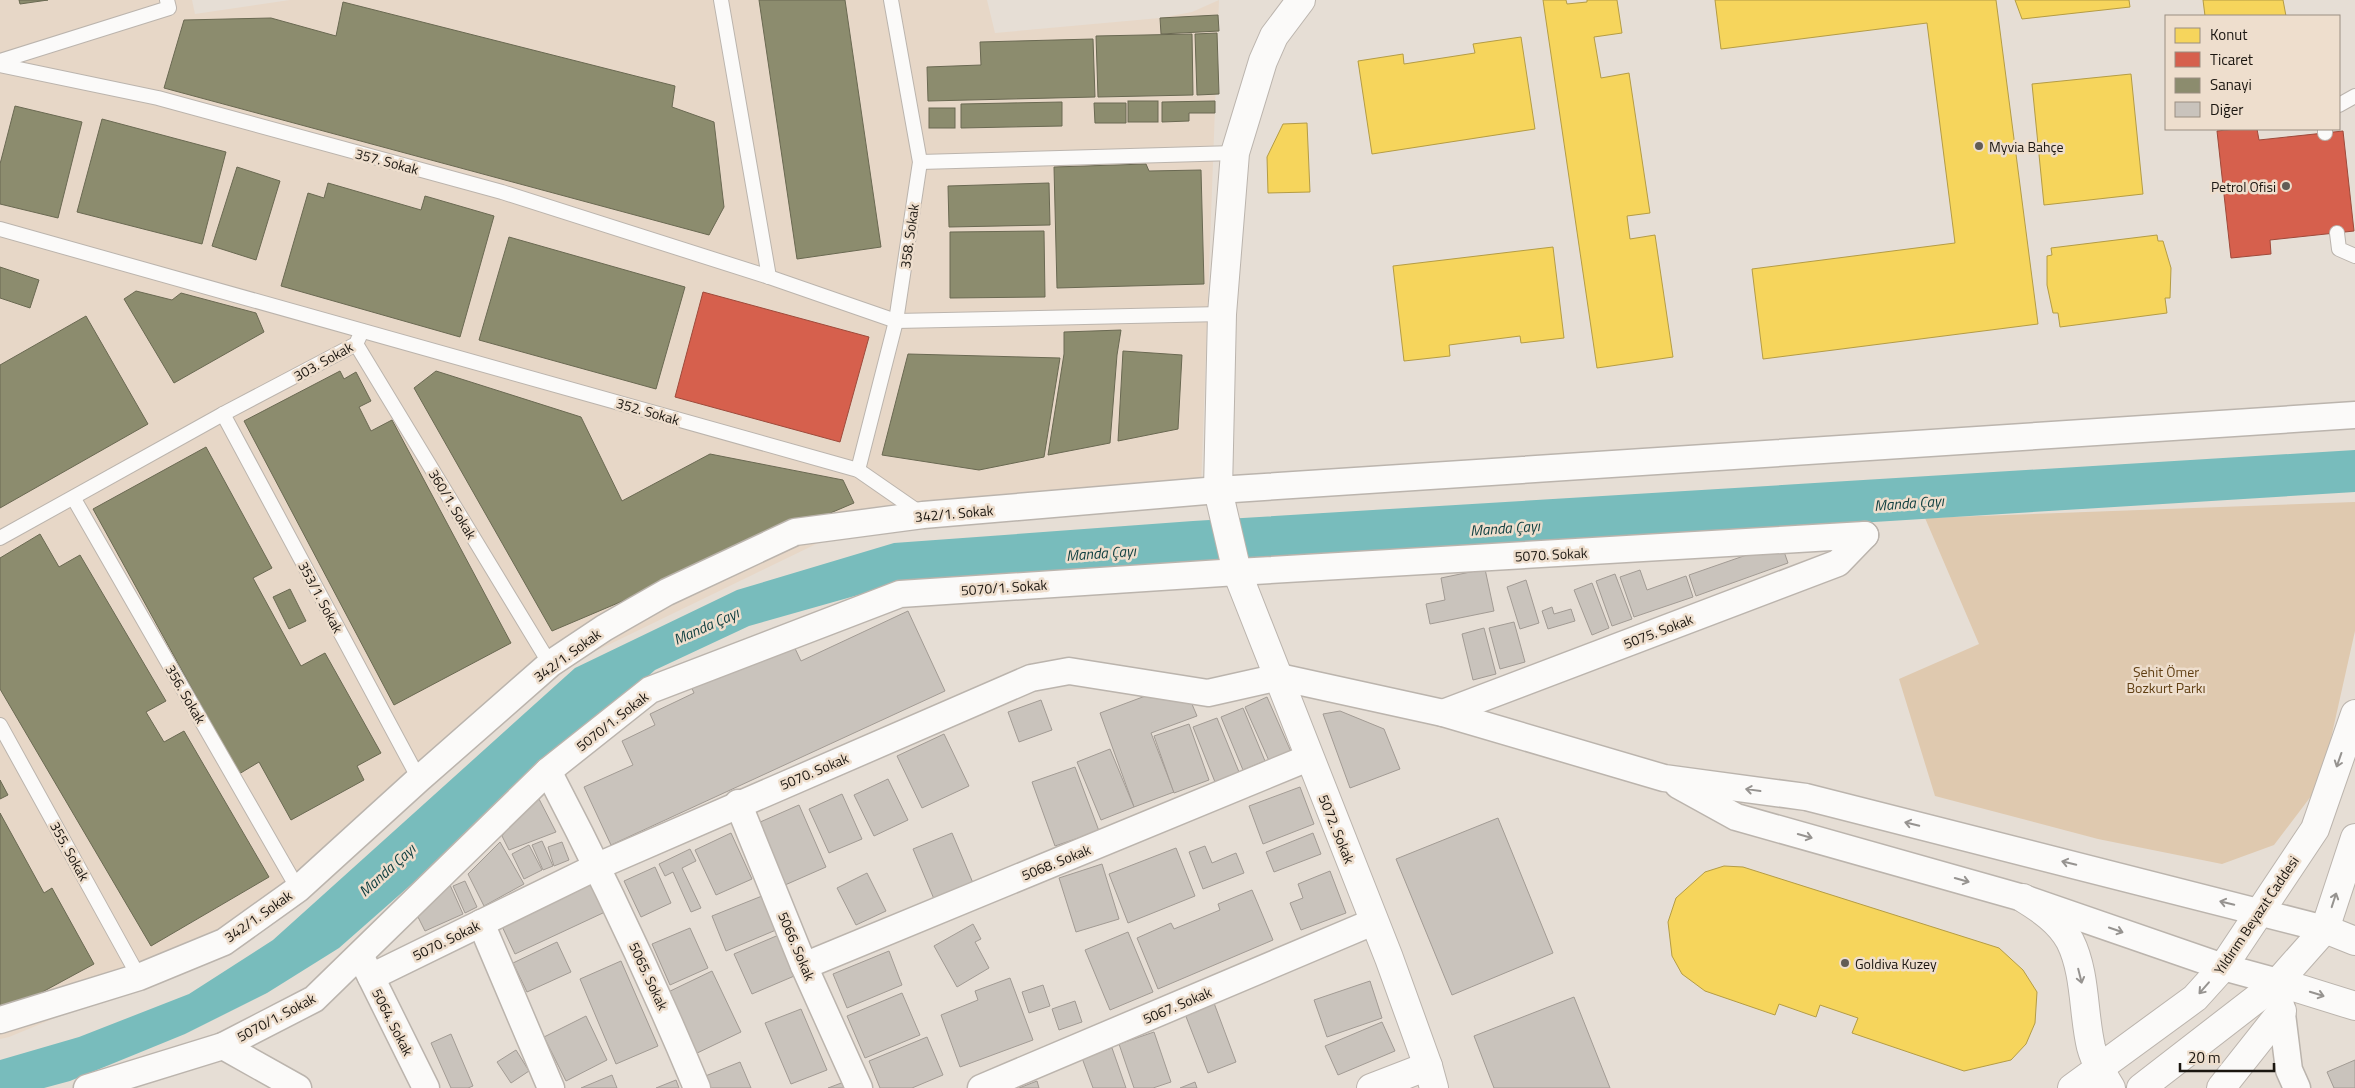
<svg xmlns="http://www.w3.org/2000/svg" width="2355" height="1088" viewBox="0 0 2355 1088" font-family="'Titillium Web',sans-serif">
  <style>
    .built { fill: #e7d7c7 }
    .green { fill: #dfc9af }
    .water { fill: #78bcbc }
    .homes { fill: #f6d55c; stroke: #b49c45 }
    .shops { fill: #d6604d; stroke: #9e4a3b }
    .industry { fill: #8c8c6e; stroke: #6a6952 }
    .building { fill: #c9c3bc; stroke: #a29b94 }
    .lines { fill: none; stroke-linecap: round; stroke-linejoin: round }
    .service-casing { stroke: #bbb4ad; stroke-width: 16 }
    .minor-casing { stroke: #bbb4ad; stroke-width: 29 }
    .tertiary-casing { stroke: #bbb4ad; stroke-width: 30 }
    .secondary-casing { stroke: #bbb4ad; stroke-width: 30 }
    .service { stroke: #fbfaf9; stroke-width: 14 }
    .minor { stroke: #fbfaf9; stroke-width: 26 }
    .tertiary { stroke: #fbfaf9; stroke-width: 28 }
    .secondary { stroke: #fbfaf9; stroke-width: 28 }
    .oneway { stroke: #969390 }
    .poi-dot { fill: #625c55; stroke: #eedecd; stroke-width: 2 }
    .labels { text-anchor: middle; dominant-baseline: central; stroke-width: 5; stroke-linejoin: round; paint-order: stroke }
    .poi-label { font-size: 14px; fill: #1b1610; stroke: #eedecd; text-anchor: start }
    .street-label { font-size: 14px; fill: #1b1610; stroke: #eedecd }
    .park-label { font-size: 14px; fill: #603f13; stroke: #eedecd }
    .water-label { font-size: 15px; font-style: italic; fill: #114041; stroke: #eedecd }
  </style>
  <rect width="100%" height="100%" fill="#e6ded5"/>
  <polygon class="built" points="0,0 192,0 195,14 290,0 987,0 995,33 1160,18 1192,12 1219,0 1201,487 876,515 571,663 261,933 9,1037 0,1039"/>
  <polygon class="green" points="2355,502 2355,631 2321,783 2274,845 2222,864 2098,839 1935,796 1899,679 1979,644 1925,518"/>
  <polygon class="water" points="2355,450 2355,492 1263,560 890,586 749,626 655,670 339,948 267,993 185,1034 70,1081 44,1088 0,1088 0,1060 79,1037 189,994 273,940 575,668 737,590 894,543 1193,521"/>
  <g class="homes">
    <polygon points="1543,0 1566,0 1567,4 1587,2 1587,0 1617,0 1622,33 1594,37 1601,78 1629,73 1650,213 1627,216 1630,239 1655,235 1673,357 1597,368"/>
    <polygon points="1715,0 1996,0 2038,324 1763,359 1752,269 1955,243 1927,23 1721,49"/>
    <polygon points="2015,0 2129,0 2130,7 2022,19"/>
    <polygon points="2203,0 2283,0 2286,16 2205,16"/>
    <polygon points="1521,37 1535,129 1372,154 1358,61 1403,54 1404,64 1475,53 1473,44"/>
    <polygon points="2131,74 2143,194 2044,205 2032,84"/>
    <polygon points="1307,123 1310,192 1268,193 1267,157 1283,124"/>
    <polygon points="2157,235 2158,241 2163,241 2171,268 2170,298 2165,298 2167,313 2060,327 2058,313 2053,313 2047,285 2047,256 2052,255 2051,248"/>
    <polygon points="1553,247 1564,338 1521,343 1520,336 1449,345 1450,356 1404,361 1393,266"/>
    <polygon points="1724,866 1743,867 1999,948 2023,970 2037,992 2035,1023 2026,1044 2011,1060 1964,1071 1852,1033 1858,1018 1820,1005 1816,1017 1779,1004 1775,1015 1705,991 1682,974 1672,956 1668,922 1676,898 1705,872"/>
  </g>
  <g class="shops">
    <polygon points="2236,129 2257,129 2259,140 2343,131 2354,231 2270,240 2271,254 2231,258 2217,131"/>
    <polygon points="703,292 869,337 840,442 675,397"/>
  </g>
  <g class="industry">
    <polygon points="19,0 48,0 20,4"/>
    <polygon points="759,0 845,0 881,247 797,259"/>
    <polygon points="343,2 675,86 672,107 714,122 724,207 709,235 164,88 184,20 271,18 336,36"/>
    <polygon points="1218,15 1219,31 1161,34 1160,18"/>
    <polygon points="1217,33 1219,94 1197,95 1195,34"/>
    <polygon points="1192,34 1193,95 1098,97 1096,36"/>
    <polygon points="1093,39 1095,97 928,101 927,67 981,65 980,42"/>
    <rect x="1128" y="101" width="30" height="21"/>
    <polygon points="1215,101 1215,113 1189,113 1189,121 1162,122 1162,102"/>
    <polygon points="1062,102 1062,126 961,128 961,104"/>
    <polygon points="1094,103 1126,103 1126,123 1095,123"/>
    <polygon points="15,106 82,122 58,218 0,204 0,164"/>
    <rect x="929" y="108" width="26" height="20"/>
    <polygon points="102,119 226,152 202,244 77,212"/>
    <polygon points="1146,164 1149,171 1201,170 1204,284 1057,288 1054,167"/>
    <polygon points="237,167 280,181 256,260 212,246"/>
    <polygon points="328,183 421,210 425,196 494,216 460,337 281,286 308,193 324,198"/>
    <polygon points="1049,183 1050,225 949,227 948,186"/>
    <polygon points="1044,231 1045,297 950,298 950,232"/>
    <polygon points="509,237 685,287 656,389 479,340"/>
    <polygon points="0,267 39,280 30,308 0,298"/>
    <polygon points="136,291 172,300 181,293 256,313 264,332 174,383 124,299"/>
    <polygon points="86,316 148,424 0,508 0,365"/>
    <polygon points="1121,330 1117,355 1110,443 1048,455 1064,354 1064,332"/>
    <polygon points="1123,351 1182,355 1178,429 1118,441"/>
    <polygon points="908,354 1060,358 1044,457 979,470 882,455"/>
    <polygon points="340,371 344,379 356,372 371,401 359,407 371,431 392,420 511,643 394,705 244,421"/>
    <polygon points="436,371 581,417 622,501 710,454 843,480 854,503 552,631 414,388"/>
    <polygon points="206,447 272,568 253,578 301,666 325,653 381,753 357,766 364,780 291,820 259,762 239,774 93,509"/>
    <polygon points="40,534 59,567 80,555 166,701 146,712 164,742 184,731 269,877 151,946 0,689 0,558"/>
    <polygon points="290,589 306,621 289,629 273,597"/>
    <polygon points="0,780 8,795 0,799"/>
    <polygon points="0,813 44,893 52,888 94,964 0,1015"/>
  </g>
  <g class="building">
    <polygon points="1781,543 1788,563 1696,596 1689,575"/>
    <polygon points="1485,569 1494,611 1430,624 1426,604 1445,600 1441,578"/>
    <polygon points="1640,570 1647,590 1686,576 1693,597 1634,617 1620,577"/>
    <polygon points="1615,574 1632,619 1612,626 1596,581"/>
    <polygon points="1526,580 1539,623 1520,629 1507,587"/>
    <polygon points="1592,583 1609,628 1592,635 1574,590"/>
    <polygon points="1552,607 1554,614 1571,609 1575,621 1548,629 1542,611"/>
    <polygon points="908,611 945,691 611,845 584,787 633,765 622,741 655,725 650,714 694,693 690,684 790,638 801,661"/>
    <polygon points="1514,622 1525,662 1500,669 1489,628"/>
    <polygon points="1484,628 1496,674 1473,680 1462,634"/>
    <polygon points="1164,689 1189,697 1197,716 1151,733 1174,792 1134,807 1100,713"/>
    <polygon points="1267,697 1292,754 1270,763 1245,707"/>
    <polygon points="1041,700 1052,730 1019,742 1008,712"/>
    <polygon points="1243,708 1265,761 1243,770 1221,717"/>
    <polygon points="1340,711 1384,729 1400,769 1350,788 1323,714"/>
    <polygon points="1217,718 1239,772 1215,782 1193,727"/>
    <polygon points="1189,724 1209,780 1174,793 1154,736"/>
    <polygon points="944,734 969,786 922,808 897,756"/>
    <polygon points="1110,749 1134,807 1101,820 1077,762"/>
    <polygon points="1075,767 1099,831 1055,846 1032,782"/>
    <polygon points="888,779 908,820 874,836 854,795"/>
    <polygon points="1300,787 1314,824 1263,844 1249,806"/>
    <polygon points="842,794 862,839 829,853 809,809"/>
    <polygon points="539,799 556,832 509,850 502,836 524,807"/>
    <polygon points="799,805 826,867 785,885 758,823"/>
    <polygon points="1498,818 1553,953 1452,995 1396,859"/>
    <polygon points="731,833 752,879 716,895 695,850"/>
    <polygon points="952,833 973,883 934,899 913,849"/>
    <polygon points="1313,833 1321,854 1274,872 1266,852"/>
    <polygon points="542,841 553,866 543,870 532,845"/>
    <polygon points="500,842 524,884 484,906 468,874"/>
    <polygon points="562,842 569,860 554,866 548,847"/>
    <polygon points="529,845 542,870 524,879 512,854"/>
    <polygon points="1205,846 1212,863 1236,853 1244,873 1203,889 1189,852"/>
    <polygon points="1176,848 1195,896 1128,923 1109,874"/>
    <polygon points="690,849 696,861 682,868 701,908 691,912 673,872 665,876 659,864"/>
    <polygon points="1102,864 1119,919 1076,932 1059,878"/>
    <polygon points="655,867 671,903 641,917 624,881"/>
    <polygon points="1330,871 1346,913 1301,930 1290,903 1303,898 1298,884"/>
    <polygon points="867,873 886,911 856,925 837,888"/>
    <polygon points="589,877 605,912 515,954 499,920"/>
    <polygon points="465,881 477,907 465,913 453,886"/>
    <polygon points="450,885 463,914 425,931 417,915"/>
    <polygon points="1252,890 1273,940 1158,989 1137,938 1171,923 1174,929 1220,910 1218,904"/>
    <polygon points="762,896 776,930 726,951 712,916"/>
    <polygon points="973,924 981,939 975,942 989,968 957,987 934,946"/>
    <polygon points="690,928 708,968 670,985 652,944"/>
    <polygon points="1128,932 1153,992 1110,1010 1085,950"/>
    <polygon points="781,934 799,974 752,994 734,954"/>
    <polygon points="557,942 571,972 527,992 513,963"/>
    <polygon points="889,951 902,985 847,1008 833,974"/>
    <polygon points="621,961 658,1046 616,1064 580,979"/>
    <polygon points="712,971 741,1032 693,1055 664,994"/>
    <polygon points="1010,978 1033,1040 960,1067 941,1015 978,1000 975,991"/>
    <polygon points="1370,981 1382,1018 1327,1037 1314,1000"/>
    <polygon points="1043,985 1050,1006 1029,1013 1022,992"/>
    <polygon points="902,993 920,1035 865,1058 847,1016"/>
    <polygon points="1574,997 1610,1088 1494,1088 1474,1036"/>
    <polygon points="1075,1001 1082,1022 1059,1030 1052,1009"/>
    <polygon points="1214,1003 1236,1062 1208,1073 1185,1014"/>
    <polygon points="801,1009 827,1070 791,1084 765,1023"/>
    <polygon points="586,1016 607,1060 566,1081 544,1037"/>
    <polygon points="1382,1022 1395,1051 1338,1075 1325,1046"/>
    <polygon points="1154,1032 1171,1082 1153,1088 1134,1088 1119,1044"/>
    <polygon points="451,1034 473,1086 468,1088 451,1088 431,1043"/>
    <polygon points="927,1037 943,1075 912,1088 880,1088 869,1061"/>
    <polygon points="1112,1048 1126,1088 1093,1088 1082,1058"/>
    <polygon points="516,1050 529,1071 511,1083 497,1062"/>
    <polygon points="2355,1060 2355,1088 2334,1088 2327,1072"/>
    <polygon points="740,1062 751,1088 708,1088 703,1077"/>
    <polygon points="612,1075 617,1088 581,1088"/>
    <polygon points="676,1080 679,1088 656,1088"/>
    <polygon points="1037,1081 1039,1088 1019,1088"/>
    <polygon points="844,1082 847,1088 828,1088"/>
    <polygon points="1195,1082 1197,1088 1180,1088"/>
  </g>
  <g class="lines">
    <g class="service-casing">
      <g id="service">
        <polyline points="721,0 769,277"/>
        <polyline points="0,61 169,8 167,0"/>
        <polyline points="0,65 158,98 502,192 769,277 896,321 1222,314"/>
        <polyline points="2339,105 2355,96"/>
        <polyline points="2325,129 2325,133"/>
        <polyline points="920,162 1235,153"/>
        <polyline points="0,229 858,470 923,515"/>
        <polyline points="2337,233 2339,249 2355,256"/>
        <polyline points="356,344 550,664"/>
        <polyline points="223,414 419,779"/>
        <polyline points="858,470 896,321 920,162 891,0"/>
        <polyline points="74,499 298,889"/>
        <polyline points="0,538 223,414 356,344 362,331"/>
        <polyline points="0,725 139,977"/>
      </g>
    </g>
    <g class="minor-casing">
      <g id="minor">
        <polyline points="1443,713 1838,563 1865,535"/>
        <path d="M548,771C602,874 652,980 697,1088"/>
        <polyline points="1678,785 1736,817 2023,898 2223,967 2278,982 2289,1070 2297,1088"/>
        <polyline points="738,803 804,966 859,1088"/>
        <polyline points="481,923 551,1088"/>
        <polyline points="363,961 426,1088"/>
        <polyline points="804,966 1308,758"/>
        <polyline points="371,977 598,866 1031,678 1069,671 1208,693 1279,677 1443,713 1664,778 1806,797 2325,929"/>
        <polyline points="0,1020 139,977 224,942 298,889 419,779 550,664 604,628 667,592 795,532 923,515 1218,490 2355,415"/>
        <polyline points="223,1046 298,1088"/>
        <polyline points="87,1088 223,1046 314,999 548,771 650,690 900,594 1237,572 1865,535"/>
        <polyline points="981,1088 1373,922"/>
      </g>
    </g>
    <g class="tertiary-casing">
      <g id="tertiary">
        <polyline points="1301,0 1274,36 1263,61 1235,153 1222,314 1218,490 1237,572 1389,958 1428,1066 1434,1088"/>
        <polyline points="2325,929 2355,941"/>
        <polyline points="2278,982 2355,1006"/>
        <polyline points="1371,1088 1428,1066"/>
      </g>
    </g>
    <g class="secondary-casing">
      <g id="secondary">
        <path d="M2023,898C2041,909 2060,922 2070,941C2086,973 2083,1014 2091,1047C2095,1062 2103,1075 2111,1088"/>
        <polyline points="2072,1088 2195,998 2223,967 2315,829 2355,714"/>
        <polyline points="2141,1088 2278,982 2325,929 2355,838"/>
        <polyline points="2221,1088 2282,1011"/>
      </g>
    </g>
    <use href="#service" class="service"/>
    <use href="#minor" class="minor"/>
    <use href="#tertiary" class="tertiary"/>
    <use href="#secondary" class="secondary"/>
  </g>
  <defs><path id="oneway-shaft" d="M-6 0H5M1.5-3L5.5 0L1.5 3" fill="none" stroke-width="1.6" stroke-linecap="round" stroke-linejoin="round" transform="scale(1.25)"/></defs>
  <g class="oneway">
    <use href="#oneway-shaft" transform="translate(2339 760) rotate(109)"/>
    <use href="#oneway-shaft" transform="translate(1753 790) rotate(-172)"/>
    <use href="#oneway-shaft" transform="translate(1912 824) rotate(-166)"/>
    <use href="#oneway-shaft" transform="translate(1805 836) rotate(16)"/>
    <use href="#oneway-shaft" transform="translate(2069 863) rotate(-166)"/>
    <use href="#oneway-shaft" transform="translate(1962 880) rotate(16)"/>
    <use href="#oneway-shaft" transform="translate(2334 900) rotate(-72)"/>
    <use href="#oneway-shaft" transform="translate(2227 903) rotate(-166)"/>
    <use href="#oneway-shaft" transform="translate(2116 930) rotate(19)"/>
    <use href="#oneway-shaft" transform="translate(2080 976) rotate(76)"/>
    <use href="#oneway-shaft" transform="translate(2204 988) rotate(131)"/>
    <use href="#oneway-shaft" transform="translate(2317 994) rotate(17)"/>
  </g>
  <g class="poi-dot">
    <circle cx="1979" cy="146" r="5"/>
    <circle cx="2286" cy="186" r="5"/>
    <circle cx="1845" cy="963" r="5"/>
  </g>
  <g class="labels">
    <g class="poi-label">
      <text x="1989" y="146">Myvia Bahçe</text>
      <text x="2276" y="186" text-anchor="end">Petrol Ofisi</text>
      <text x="1855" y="963">Goldiva Kuzey</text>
    </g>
    <g class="street-label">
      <text transform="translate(387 161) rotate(15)">357. Sokak</text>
      <text transform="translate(909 236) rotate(-82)">358. Sokak</text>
      <text transform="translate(323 361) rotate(-29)">303. Sokak</text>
      <text transform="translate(648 411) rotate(16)">352. Sokak</text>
      <text transform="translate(453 504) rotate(59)">360/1. Sokak</text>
      <text transform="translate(954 513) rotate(-5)">342/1. Sokak</text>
      <text transform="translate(1551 554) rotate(-3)">5070. Sokak</text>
      <text transform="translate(1004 587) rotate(-4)">5070/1. Sokak</text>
      <text transform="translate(321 597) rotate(62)">353/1. Sokak</text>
      <text transform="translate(1658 631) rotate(-21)">5075. Sokak</text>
      <text transform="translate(567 655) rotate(-36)">342/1. Sokak</text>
      <text transform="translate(186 694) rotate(60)">356. Sokak</text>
      <text transform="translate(612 721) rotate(-38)">5070/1. Sokak</text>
      <text transform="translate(814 771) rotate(-23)">5070. Sokak</text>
      <text transform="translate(1337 829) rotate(68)">5072. Sokak</text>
      <text transform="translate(70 851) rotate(61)">355. Sokak</text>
      <text transform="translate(1056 862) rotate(-22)">5068. Sokak</text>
      <text transform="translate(2256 915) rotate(-56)">Yıldırım Beyazıt Caddesi</text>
      <text transform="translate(258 916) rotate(-35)">342/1. Sokak</text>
      <text transform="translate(446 940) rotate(-26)">5070. Sokak</text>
      <text transform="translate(797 946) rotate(67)">5066. Sokak</text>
      <text transform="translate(649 976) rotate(65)">5065. Sokak</text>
      <text transform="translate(1177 1005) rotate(-23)">5067. Sokak</text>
      <text transform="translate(276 1017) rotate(-28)">5070/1. Sokak</text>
      <text transform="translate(393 1022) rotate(63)">5064. Sokak</text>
    </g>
    <g class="park-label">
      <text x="2166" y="671">Şehit Ömer<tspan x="2166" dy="16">Bozkurt Parkı</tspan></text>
    </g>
    <g class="water-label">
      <text transform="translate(1909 503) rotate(-4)">Manda Çayı</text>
      <text transform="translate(1505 528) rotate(-4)">Manda Çayı</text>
      <text transform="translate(1101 553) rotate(-4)">Manda Çayı</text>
      <text transform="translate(706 626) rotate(-24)">Manda Çayı</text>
      <text transform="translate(387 870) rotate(-42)">Manda Çayı</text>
    </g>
  </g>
  <rect x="2165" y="15" width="175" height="115" fill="#eedecd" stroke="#9a8e81"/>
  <rect x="2175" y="28" width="25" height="15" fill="#f6d55c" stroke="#9a8e81"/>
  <text x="2210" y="40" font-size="15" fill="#1b1610">Konut</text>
  <rect x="2175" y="52" width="25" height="15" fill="#d6604d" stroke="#9a8e81"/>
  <text x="2210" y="65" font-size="15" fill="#1b1610">Ticaret</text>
  <rect x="2175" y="78" width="25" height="15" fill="#8c8c6e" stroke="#9a8e81"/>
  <text x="2210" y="90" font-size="15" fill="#1b1610">Sanayi</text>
  <rect x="2175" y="102" width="25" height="15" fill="#c9c3bc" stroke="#9a8e81"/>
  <text x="2210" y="115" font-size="15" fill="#1b1610">Diğer</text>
  <path d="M2180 1063v8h94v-8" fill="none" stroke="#1b1610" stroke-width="2.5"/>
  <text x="2188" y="1063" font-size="15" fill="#1b1610" stroke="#eedecd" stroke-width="4" paint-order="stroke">20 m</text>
</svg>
